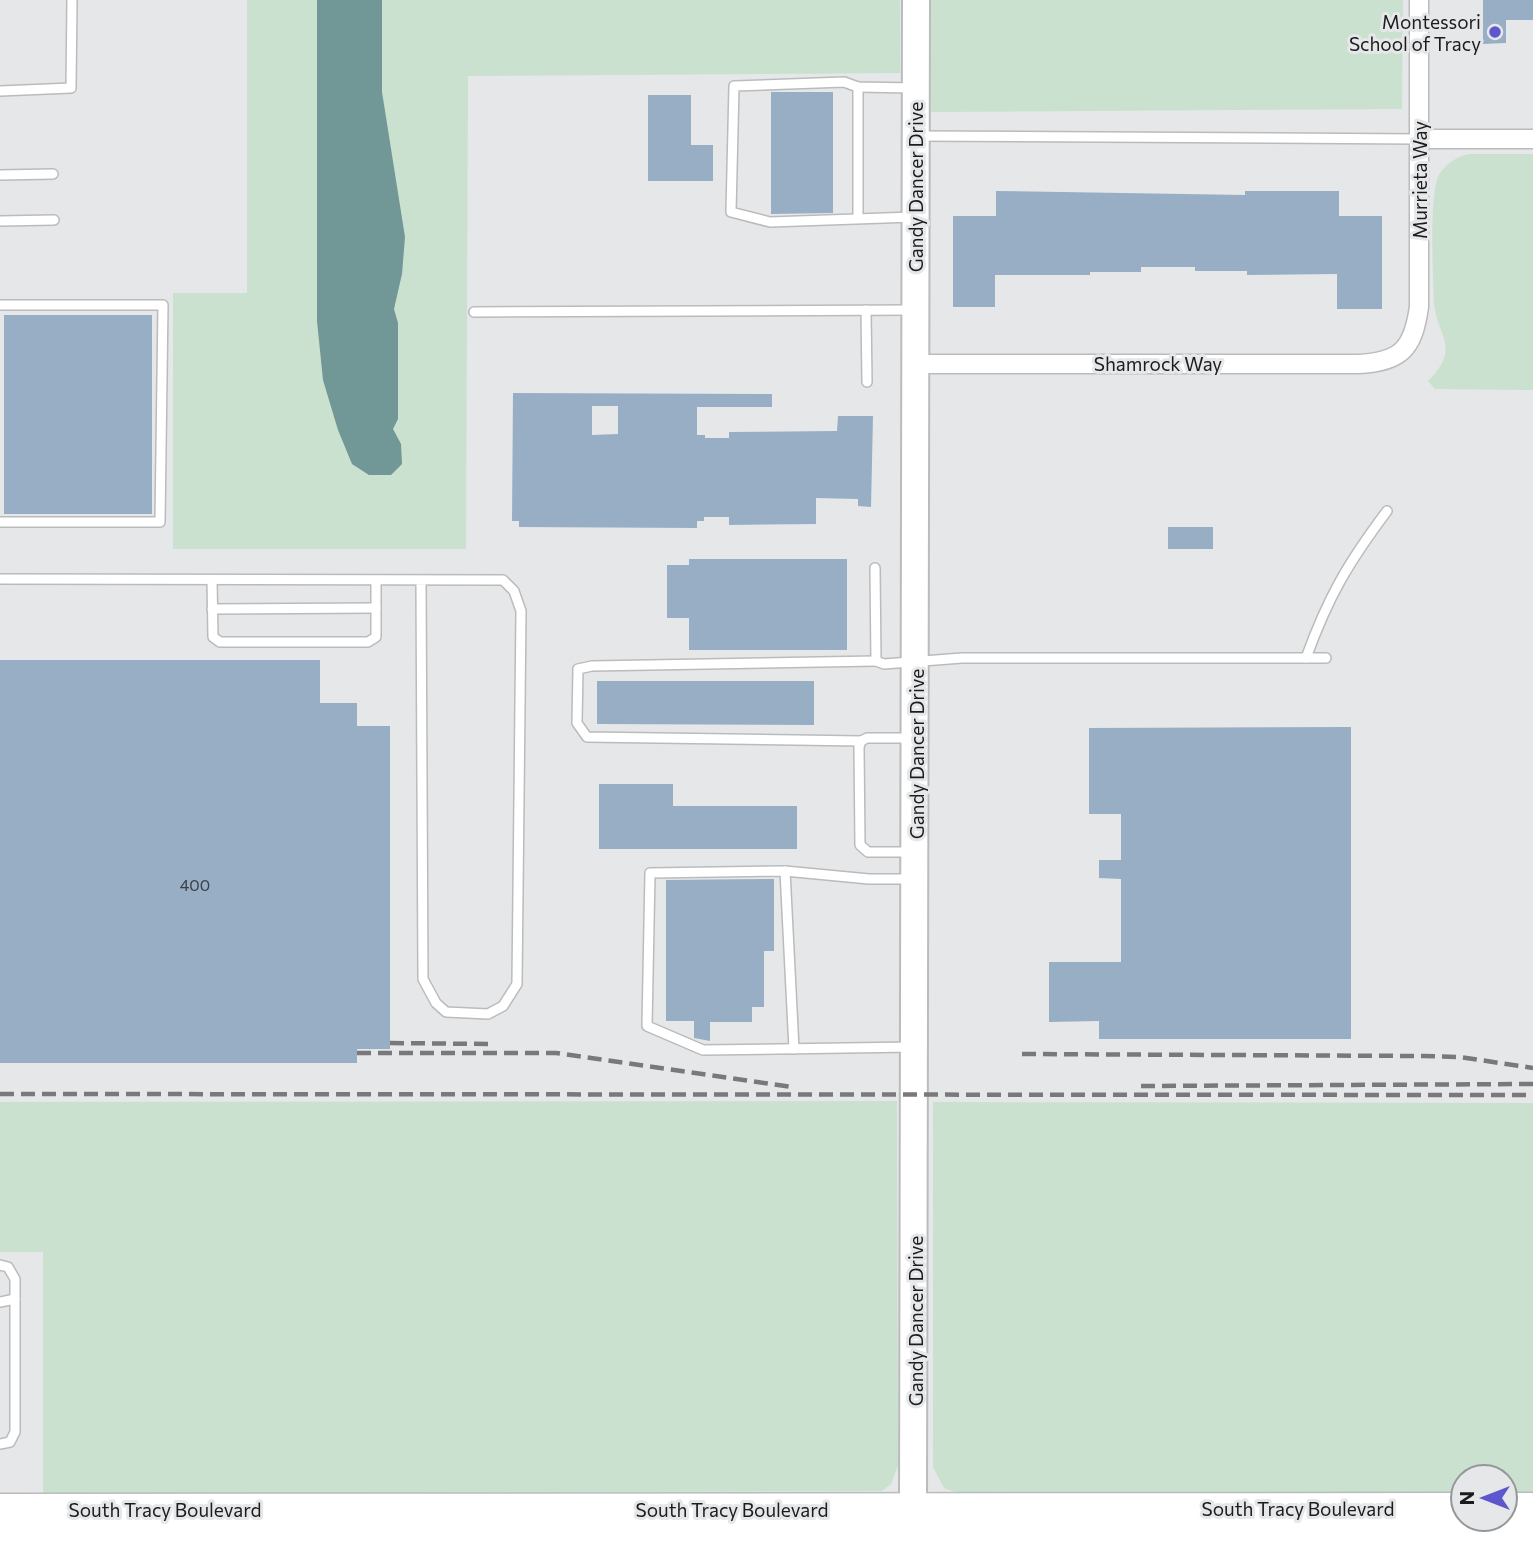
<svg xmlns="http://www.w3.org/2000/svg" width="1533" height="1547" viewBox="0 0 1533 1547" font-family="Commissioner,sans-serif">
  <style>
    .green { fill: #c9e1ce }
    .water { fill: #719796 }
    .building { fill: #98aec5; fill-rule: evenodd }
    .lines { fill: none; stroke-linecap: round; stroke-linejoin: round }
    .lane-casing { stroke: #babbbd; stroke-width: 12 }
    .street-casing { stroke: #babbbd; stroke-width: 21 }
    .secondary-casing { stroke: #babbbd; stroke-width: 30 }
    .primary-casing { stroke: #babbbd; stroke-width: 33 }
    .lane { stroke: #fff; stroke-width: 9 }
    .street { stroke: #fff; stroke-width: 18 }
    .secondary { stroke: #fff; stroke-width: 26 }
    .primary { stroke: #fff; stroke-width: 30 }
    .rail { stroke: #79797b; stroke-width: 4.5; stroke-dasharray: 14 7; stroke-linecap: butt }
    .poi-dot { fill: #5d56ce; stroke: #e6e7e9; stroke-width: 2.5 }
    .labels { text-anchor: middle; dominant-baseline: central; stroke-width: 6; stroke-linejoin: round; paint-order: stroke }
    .number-label { font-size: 16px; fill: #3b4047 }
    .poi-label { font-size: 19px; fill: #1c1c1d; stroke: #e6e7e9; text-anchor: end }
    .street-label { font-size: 19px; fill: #1c1c1d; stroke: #e6e7e9 }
  </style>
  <rect width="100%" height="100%" fill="#e6e7e9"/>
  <g class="green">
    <polygon points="247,0 900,0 900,73 468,76 466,549 173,549 173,293 247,293"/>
    <polygon points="931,0 1403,0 1402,109 931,112"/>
    <path d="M1469,154H1533V390L1435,389L1428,381C1462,347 1437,337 1434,303C1433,279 1429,193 1439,175C1446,163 1457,157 1469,154Z"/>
    <polygon points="897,1101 898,1466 891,1484 882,1491 43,1494 43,1252 0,1252 0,1102"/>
    <polygon points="933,1102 1533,1103 1533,1493 1505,1493 1505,1477 1463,1477 1463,1493 961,1494 944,1488 933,1467"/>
  </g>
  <polygon class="water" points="317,0 382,0 382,92 405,237 402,274 394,309 398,323 398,419 393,429 401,444 402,464 391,475 369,475 352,464 338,430 323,380 317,321"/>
  <g class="building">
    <polygon points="1483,0 1533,0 1533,20 1506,20 1506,43 1483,44"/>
    <polygon points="771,92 833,92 833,213 771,214"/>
    <polygon points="648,95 691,95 691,145 713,145 713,181 648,181"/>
    <polygon points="996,191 1245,195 1245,191 1339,191 1339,216 1382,216 1382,309 1337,309 1337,274 1247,275 1247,271 1195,271 1195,267 1141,267 1141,272 1090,272 1090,275 995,275 995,307 953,307 953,216 996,216"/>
    <rect x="4" y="315" width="148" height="199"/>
    <path d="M513,393L772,394V407H697V435H705V438H729V432L837,431L838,416H873L871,507L858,506V499L816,498V524L729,525V517H704V521H697V528L519,527V521H512ZM592,406H618V434L592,435Z"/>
    <rect x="1168" y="527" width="45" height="22"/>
    <polygon points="689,559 847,559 847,650 689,650 689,618 667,618 667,565 689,565"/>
    <polygon points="0,660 320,660 320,703 357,703 357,726 390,726 390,1049 357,1049 357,1063 0,1063"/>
    <polygon points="597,681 814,681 814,725 597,724"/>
    <polygon points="1351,727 1351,1039 1099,1039 1099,1021 1049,1022 1049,962 1121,962 1121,879 1099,878 1099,860 1121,860 1121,814 1089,814 1089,728"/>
    <polygon points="599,784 673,784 673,806 797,806 797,849 599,849"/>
    <polygon points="774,879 774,951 764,951 764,1007 752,1007 752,1022 710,1022 710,1041 694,1038 694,1021 666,1021 666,880"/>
  </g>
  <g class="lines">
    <g class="lane-casing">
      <g id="lane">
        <polyline points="858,87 858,216"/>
        <polyline points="0,91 71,88 72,0"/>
        <polyline points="917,136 1419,139"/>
        <polyline points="0,175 53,174"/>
        <polyline points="913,217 770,222 731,212 734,86 844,82 858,87 914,88"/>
        <polyline points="0,221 54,220"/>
        <polyline points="0,305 163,305 160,522 0,522"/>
        <polyline points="866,310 867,382"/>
        <polyline points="474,312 914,310"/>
        <polyline points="875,568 876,661 884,664 962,658 1326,658"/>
        <polyline points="0,579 503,580 514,591 521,611 517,984 503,1006 488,1014 446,1012 436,1003 423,979 421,582"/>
        <polyline points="212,580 213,637 220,642 368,642 376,637 376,581"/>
        <polyline points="212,609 376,608"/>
        <path d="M1306,658C1328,597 1348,563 1387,511"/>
        <polyline points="861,741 587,737 577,723 578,669 592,666 876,661"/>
        <polyline points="911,852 868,852 860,845 859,747 861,741 867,738 912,738"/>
        <polyline points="785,871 794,1049"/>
        <polyline points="913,1047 703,1050 647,1026 650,873 785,871 869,879 913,879"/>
        <polyline points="0,1265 8,1267 15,1279 15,1432 10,1442 0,1444"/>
        <polyline points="0,1302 15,1299"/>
      </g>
    </g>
    <g class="street-casing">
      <g id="street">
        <polyline points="1419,139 1533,139"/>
        <path d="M916,364H1358C1401,362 1413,349 1419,307V0"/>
      </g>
    </g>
    <g class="secondary-casing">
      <polyline id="secondary" points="913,1508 916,0"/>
    </g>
    <g class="primary-casing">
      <g id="primary">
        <polyline points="1505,1508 1533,1508"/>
        <polyline points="0,1509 1463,1508"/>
        <polyline points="0,1538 1533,1537"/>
      </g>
    </g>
    <use href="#lane" class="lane"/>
    <use href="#street" class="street"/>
    <use href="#secondary" class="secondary"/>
    <use href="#primary" class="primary"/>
    <g class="rail">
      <polyline points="390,1043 488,1044"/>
      <polyline points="357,1053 556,1053 792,1087"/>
      <polyline points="1022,1054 1424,1056 1460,1057 1533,1068"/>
      <polyline points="1141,1086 1533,1084"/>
      <polyline points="0,1094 1533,1095"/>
    </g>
  </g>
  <circle class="poi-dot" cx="1495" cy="32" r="7"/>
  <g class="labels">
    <g class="number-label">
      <text x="195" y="884">400</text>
    </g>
    <g class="poi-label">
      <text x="1481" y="21">Montessori<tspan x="1481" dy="22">School of Tracy</tspan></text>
    </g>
    <g class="street-label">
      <text transform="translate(1419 180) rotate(-90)">Murrieta Way</text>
      <text transform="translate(915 187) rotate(-90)">Gandy Dancer Drive</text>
      <text x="1158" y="363">Shamrock Way</text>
      <text transform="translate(916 754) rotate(-90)">Gandy Dancer Drive</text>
      <text transform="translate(915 1321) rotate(-90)">Gandy Dancer Drive</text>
      <text x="1298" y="1508">South Tracy Boulevard</text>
      <text x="165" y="1509">South Tracy Boulevard</text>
      <text x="732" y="1509">South Tracy Boulevard</text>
    </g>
  </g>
  <g transform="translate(1484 1498) rotate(270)"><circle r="33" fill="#e6e7e9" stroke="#959697" stroke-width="2"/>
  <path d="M0-5L12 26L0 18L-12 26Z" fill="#5d56ce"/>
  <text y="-10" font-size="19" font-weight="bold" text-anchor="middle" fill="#1c1c1d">N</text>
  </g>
</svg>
